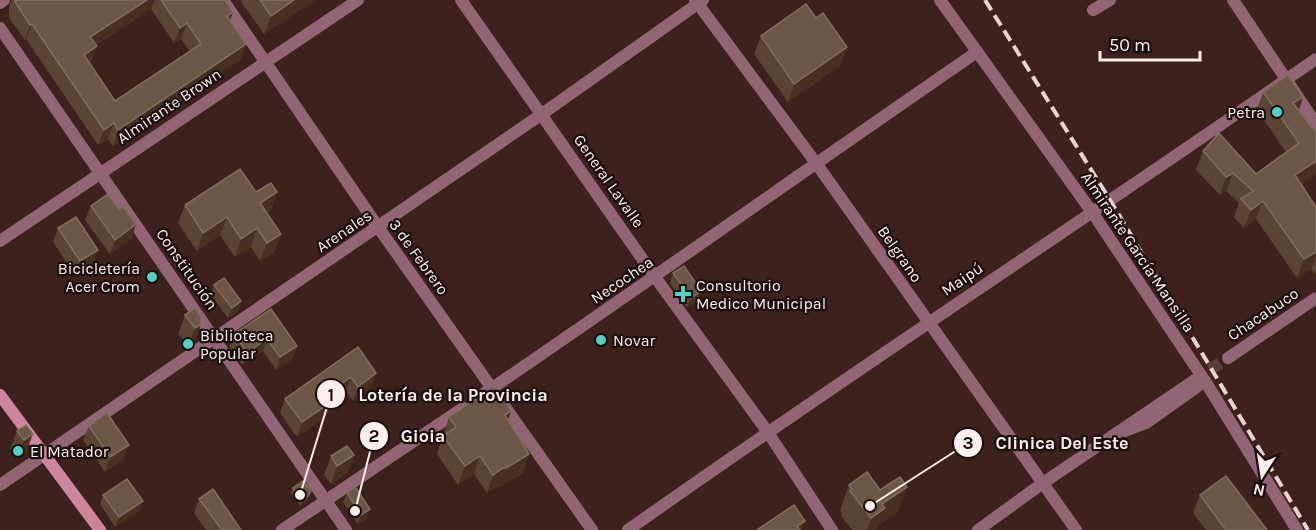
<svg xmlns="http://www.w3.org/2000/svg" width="1316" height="530" viewBox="0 0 1316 530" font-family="Karla,sans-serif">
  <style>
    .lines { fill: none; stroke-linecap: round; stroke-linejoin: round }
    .tertiary-tunnel { stroke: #5a403c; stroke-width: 12; stroke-dasharray: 12 6; stroke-linecap: butt }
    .minor { stroke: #916573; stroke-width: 12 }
    .tertiary { stroke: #916573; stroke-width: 12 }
    .secondary { stroke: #cc859d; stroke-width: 12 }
    .rail { stroke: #e7d5d3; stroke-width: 4; stroke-dasharray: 12 6; stroke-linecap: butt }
    .wall { fill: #5a4534; fill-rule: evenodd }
    .shaded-wall { fill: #472f22 }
    .building { fill: #6c5747; stroke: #826e61; stroke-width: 1.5 }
    .poi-dot { fill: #56cec4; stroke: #1b0f0d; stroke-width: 2 }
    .labels { text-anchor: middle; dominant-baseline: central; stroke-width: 4.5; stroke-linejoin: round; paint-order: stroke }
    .street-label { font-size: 16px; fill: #fdedeb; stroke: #1b0f0d }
    .poi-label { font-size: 16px; fill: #fdedeb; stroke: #1b0f0d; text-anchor: start }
    .leader { fill: none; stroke: #fdedeb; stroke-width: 2 }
    .callout-dot { fill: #fdedeb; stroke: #1b0f0d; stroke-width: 2 }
    .mark-label { font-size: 18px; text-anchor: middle; font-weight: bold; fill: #111 }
    .callout-label { font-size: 18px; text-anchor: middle; font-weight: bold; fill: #fdedeb; stroke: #1b0f0d; stroke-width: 4.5; stroke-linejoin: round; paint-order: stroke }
  </style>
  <rect width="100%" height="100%" fill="#3d211d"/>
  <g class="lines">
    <polyline class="tertiary-tunnel" points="1195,380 1228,358"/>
    <g class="minor">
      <polyline points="223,0 378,227 592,530"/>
      <polyline points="461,0 655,277 767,431 832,530"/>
      <polyline points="695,0 816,163 1076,530"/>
      <polyline points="940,0 1092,212 1205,381 1297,530"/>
      <polyline points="1233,0 1316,124"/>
      <polyline points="0,3 4,0"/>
      <polyline points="1093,10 1110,0"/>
      <polyline points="0,28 346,530"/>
      <polyline points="0,241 358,0"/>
      <path d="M482,395C648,282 811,166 977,52"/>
      <polyline points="1125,431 1146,423 1205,381"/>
      <polyline points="0,485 542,114 703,0"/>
      <polyline points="282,530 463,408"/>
      <path d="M628,530C855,369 1088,218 1316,59"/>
    </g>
    <g class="tertiary">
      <polyline points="1228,358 1316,298"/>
      <polyline points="978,530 1043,483 1195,380"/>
    </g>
    <polyline class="secondary" points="0,395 100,530"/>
    <polyline class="rail" points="985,0 1110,200 1308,530"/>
  </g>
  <g class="wall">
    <path d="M11,0H225L230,21L246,44L240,60L113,146L108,139L98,145L26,39L25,40L9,18V7ZM151,9L174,43L181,39L190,52L115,101L90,63L91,62L96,45Z"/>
    <polygon points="240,0 315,0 264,34"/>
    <polygon points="761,36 841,65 788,102 754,54"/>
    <polygon points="1263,92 1303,97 1299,110 1302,185 1316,207 1316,275 1311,269 1297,278 1256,219 1244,228 1234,217 1239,203 1226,191 1220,195 1196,170 1203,151 1256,174 1286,152 1257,110"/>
    <polygon points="256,192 277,192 271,210 267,213 281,234 274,253 260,261 251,247 235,257 220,235 197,251 178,223 185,205"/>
    <polygon points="91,206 119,209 136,224 131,239 110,254 85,220"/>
    <polygon points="58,228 93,264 75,275 53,242"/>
    <polygon points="673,273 697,301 687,307 670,283"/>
    <polygon points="214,285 241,301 238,311 228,318 211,295"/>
    <polygon points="271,309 297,346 292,359 276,370 263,351 242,365 229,346 234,334"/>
    <polygon points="185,315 201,324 194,342 188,346 178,334"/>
    <polygon points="358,347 376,373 371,387 353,401 346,391 331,402 326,416 297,437 280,413 285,399"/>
    <polygon points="511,411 508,420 529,454 523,473 499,487 497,486 487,493 474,474 458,485 437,454 449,417"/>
    <polygon points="26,425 26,452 17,459 10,449 17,431"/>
    <polygon points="89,426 124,459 105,472 83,440"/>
    <polygon points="365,436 381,445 370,452 363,441"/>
    <polygon points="354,455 347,473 331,484 324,475 331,456"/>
    <polygon points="849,485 880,490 898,512 879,525 877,530 852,530 841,516 842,513 840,510"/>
    <polygon points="293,488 311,491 307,501 300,506 291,493"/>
    <polygon points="347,493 370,509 366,519 358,524 343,502"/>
    <polygon points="103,495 139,511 115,527 100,504"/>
    <polygon points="1200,495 1267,530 1206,530 1193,513"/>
    <polygon points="199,499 241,530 206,530 194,513"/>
  </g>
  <g class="shaded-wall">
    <polygon points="147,0 155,0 151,9 85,52 90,37"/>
    <polygon points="294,0 315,0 264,34 271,16"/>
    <polygon points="233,12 228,27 227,16"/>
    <polygon points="187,23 181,39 174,43 180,28"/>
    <polygon points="32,24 26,39 25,40 30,25"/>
    <polygon points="246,44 240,60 113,146 118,130"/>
    <polygon points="97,46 91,62 78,70 84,55"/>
    <polygon points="847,47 841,65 788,102 794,84"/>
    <polygon points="1303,97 1297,116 1293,103"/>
    <polygon points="114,123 108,139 98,145 104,130"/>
    <polygon points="1316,161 1316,175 1289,194 1295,175"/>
    <polygon points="1233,173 1226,191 1220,195 1226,177"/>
    <polygon points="277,192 271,210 254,221 260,203"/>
    <polygon points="1263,201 1256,219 1244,228 1251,210"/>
    <polygon points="227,217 220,235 197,251 203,233"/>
    <polygon points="136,224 131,239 110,254 115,240"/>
    <polygon points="257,228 251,247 235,257 241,239"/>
    <polygon points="281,234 274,253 260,261 267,243"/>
    <polygon points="98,250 93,264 75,275 80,261"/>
    <polygon points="1316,252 1316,256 1311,269 1297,278 1304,259"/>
    <polygon points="701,291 697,301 687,307 691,298"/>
    <polygon points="241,301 238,311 228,318 232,308"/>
    <polygon points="201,324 194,342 188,346 195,328"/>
    <polygon points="267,339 263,351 242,365 247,353"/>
    <polygon points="297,346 292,359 276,370 280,357"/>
    <polygon points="376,373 371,387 353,401 358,387"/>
    <polygon points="351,377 346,391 321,409 326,395"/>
    <polygon points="331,402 326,416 297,437 302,422"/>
    <polygon points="511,411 505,429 505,415"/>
    <polygon points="33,434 26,452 17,459 24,440"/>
    <polygon points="383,440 381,445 370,452 372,447"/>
    <polygon points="129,445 124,459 105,472 110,457"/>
    <polygon points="529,454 523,473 499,487 497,486 487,493 493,475 503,468"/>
    <polygon points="354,455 347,473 331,484 337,466"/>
    <polygon points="480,456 474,474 458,485 465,466"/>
    <polygon points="907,487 898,512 879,525 877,530 867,530 871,518 882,504"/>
    <polygon points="308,496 307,501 300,506 302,501"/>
    <polygon points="143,501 139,511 115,527 119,517"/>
    <polygon points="370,509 366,519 358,524 361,515"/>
    <polygon points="805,521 801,530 796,530 797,526"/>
  </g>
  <g class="building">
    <polygon points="15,0 147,0 90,37 97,46 84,55 115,101 201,44 187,23 180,28 161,0 225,0 233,12 227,16 246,44 118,130 114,123 104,130 32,24 30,25 15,2"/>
    <polygon points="260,0 294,0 271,16"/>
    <polygon points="806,4 816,18 823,13 847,47 794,84 761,36"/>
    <polygon points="1288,75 1303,97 1293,103 1314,130 1316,129 1316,161 1295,175 1316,207 1316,252 1304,259 1263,201 1251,210 1241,199 1253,191 1233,173 1226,177 1203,151 1219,133 1256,174 1299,143 1263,92"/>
    <polygon points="240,169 256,192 271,183 277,192 260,203 281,234 267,243 257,228 241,239 227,217 203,233 185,205"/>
    <polygon points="108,194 119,209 123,207 136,224 115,240 91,206"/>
    <polygon points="76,217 98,250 80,261 58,228"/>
    <polygon points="684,266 701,291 691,298 673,273"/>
    <polygon points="224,278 241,301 232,308 214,285"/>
    <polygon points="195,308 201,317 201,324 195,328 185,315"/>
    <polygon points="271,309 297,346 280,357 267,339 247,353 234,334"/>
    <polygon points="358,347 376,373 358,387 351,377 326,395 331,402 302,422 285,399"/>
    <polygon points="493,387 498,389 511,411 505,415 529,454 506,468 503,468 493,475 480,456 465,466 443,436 456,427 449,417"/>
    <polygon points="107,413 129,445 110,457 89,426"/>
    <polygon points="26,425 33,434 24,440 17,431"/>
    <polygon points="376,429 383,440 372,447 365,436"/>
    <polygon points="347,446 354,455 337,466 331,456"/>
    <polygon points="867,472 880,490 900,477 907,487 882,504 885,508 871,518 850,491 852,489 849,485"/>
    <polygon points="1226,476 1267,530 1226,530 1200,495"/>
    <polygon points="127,479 143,501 119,517 103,495"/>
    <polygon points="303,481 311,491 308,496 302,501 293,488"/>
    <polygon points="355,487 370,509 361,515 347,493"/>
    <polygon points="213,489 241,530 222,530 199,499"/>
    <polygon points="794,505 805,521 797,526 800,530 757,530"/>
  </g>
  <g class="poi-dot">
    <circle cx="1277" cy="112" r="6"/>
    <circle cx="152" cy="277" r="6"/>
    <path d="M680 285h6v6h6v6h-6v6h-6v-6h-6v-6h6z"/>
    <circle cx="601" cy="340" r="6"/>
    <circle cx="188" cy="344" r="6"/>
    <circle cx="18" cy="451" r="6"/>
  </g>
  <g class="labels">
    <g class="street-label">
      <text transform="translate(169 106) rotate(-34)">Almirante Brown</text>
      <text transform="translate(609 181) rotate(55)">General Lavalle</text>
      <text transform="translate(344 231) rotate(-34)">Arenales</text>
      <text transform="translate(1138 252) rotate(56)">Almirante García Mansilla</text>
      <text transform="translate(900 254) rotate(55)">Belgrano</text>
      <text transform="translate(419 257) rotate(54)">3 de Febrero</text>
      <text transform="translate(187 269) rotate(55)">Constitución</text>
      <text transform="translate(962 279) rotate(-34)">Maipú</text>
      <text transform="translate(622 280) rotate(-34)">Necochea</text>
      <text transform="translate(1263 314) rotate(-34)">Chacabuco</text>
    </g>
    <g class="poi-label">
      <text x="1265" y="112" text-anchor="end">Petra</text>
      <text x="140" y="268" text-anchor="end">Bicicletería<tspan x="140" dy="18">Acer Crom</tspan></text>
      <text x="696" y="285">Consultorio<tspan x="696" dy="18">Medico Municipal</tspan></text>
      <text x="200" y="335">Biblioteca<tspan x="200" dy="18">Popular</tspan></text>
      <text x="613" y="340">Novar</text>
      <text x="30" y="451">El Matador</text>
    </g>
  </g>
  <path class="leader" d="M300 495L331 394M355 511L374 436M870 506L968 443"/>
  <g class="callout-dot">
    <circle cx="300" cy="495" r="6"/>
    <circle cx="355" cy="511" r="6"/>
    <circle cx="870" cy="506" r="6"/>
    <circle cx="331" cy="394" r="15"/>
    <circle cx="374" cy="436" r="15"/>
    <circle cx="968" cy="443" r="15"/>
  </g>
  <g class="mark-label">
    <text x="331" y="401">1</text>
    <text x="374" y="442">2</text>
    <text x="968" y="449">3</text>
  </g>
  <g class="callout-label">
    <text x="453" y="401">Lotería de la Provincia</text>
    <text x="423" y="442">Gioia</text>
    <text x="1062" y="449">Clinica Del Este</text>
  </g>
  <g transform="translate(1262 476) rotate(192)" stroke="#1b0f0d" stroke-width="4.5" paint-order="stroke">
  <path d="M0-4.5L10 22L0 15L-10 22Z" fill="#fdedeb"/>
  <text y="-9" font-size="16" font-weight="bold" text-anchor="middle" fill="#fdedeb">N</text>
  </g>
  <path d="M1100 51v9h100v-9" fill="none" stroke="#fdedeb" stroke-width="3"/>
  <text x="1109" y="51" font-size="18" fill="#fdedeb" stroke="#1b0f0d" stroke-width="4.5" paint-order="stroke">50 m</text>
</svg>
